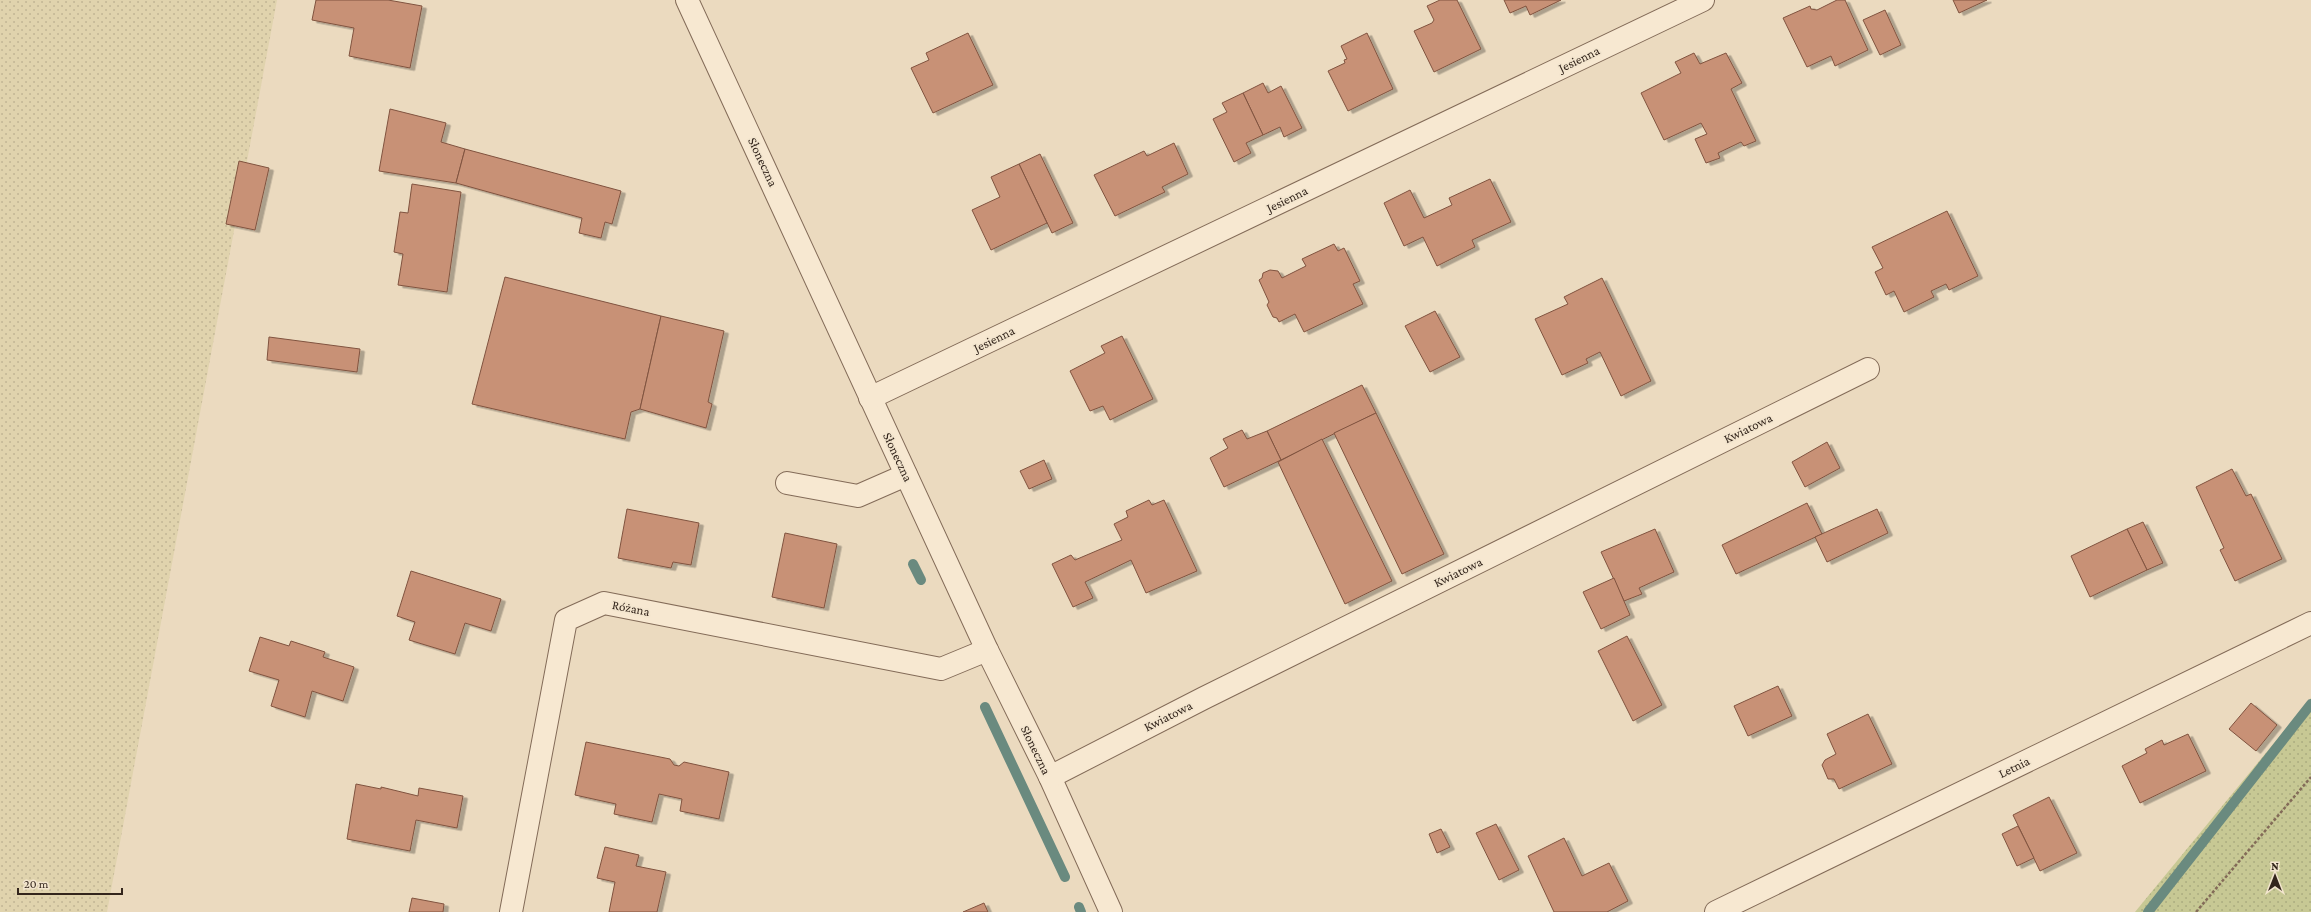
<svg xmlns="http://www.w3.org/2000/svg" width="2311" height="912" viewBox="0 0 2311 912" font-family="'Crimson Pro',serif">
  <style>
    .farmland { fill: url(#farmland-dots) }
    .grass { fill: url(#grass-dots) }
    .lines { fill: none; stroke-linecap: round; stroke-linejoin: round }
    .stream { stroke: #6a8a7f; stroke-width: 10 }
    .building { fill: #c89176; stroke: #80533f; filter: url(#shadow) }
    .minor-casing { stroke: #836b58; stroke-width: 24 }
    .path { stroke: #836b58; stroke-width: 2.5; stroke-dasharray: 3 2; stroke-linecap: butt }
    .minor { stroke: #f7e8d1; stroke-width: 22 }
    .labels { text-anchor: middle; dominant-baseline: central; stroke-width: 3.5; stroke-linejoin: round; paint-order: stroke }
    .street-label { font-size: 13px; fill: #33251c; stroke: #f3e5ce }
  </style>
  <defs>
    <pattern id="farmland-dots" width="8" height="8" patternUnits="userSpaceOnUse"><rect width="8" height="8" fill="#e0d3ad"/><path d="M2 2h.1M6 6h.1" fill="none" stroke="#c1b594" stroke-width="1.8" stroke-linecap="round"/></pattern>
    <pattern id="grass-dots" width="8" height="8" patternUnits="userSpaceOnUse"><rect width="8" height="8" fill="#c7c894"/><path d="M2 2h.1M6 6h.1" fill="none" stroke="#abac7f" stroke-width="1.8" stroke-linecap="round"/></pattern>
    <filter id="shadow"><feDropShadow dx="4.5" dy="2.5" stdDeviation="0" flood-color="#0004"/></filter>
  </defs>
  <rect width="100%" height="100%" fill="#ebdabf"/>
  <polygon class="farmland" points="0,0 277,0 107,912 0,912"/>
  <polygon class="grass" points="2311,698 2311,912 2135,912"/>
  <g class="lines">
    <g class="stream">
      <polyline points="913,564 921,580"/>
      <polyline points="985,707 1065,877"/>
      <polyline points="1079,907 1081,912"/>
      <polyline points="2148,912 2311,704"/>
    </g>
  </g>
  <g class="building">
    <polygon points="316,0 388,0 422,6 410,68 349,56 354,28 312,20"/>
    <polygon points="1440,0 1457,0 1481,49 1434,72 1414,31 1432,23 1434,20 1427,6"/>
    <polygon points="1504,0 1561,0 1530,15 1526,6 1510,13"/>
    <polygon points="1837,0 1845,0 1868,50 1835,66 1831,56 1807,67 1783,18 1810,6 1811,9 1817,10"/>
    <polygon points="1953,0 1987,0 1959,13"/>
    <polygon points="1885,10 1901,45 1880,55 1863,20"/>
    <polygon points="968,33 993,85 933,113 911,68 929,60 926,53"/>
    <polygon points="1367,33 1393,89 1348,111 1328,71 1345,63 1344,60 1347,59 1341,46"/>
    <polygon points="1694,53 1700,64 1726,53 1742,83 1731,89 1756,141 1744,146 1741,142 1718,153 1720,158 1706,163 1695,139 1707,134 1701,123 1664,140 1641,93 1681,73 1675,62"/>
    <polygon points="1263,83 1268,93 1281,86 1302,128 1284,137 1280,127 1263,135 1243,93"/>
    <polygon points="1243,93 1263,135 1246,143 1251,153 1234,162 1213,119 1227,112 1222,103"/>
    <polygon points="390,109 446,123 441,142 465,149 456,183 379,171"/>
    <polygon points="1174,143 1188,174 1162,187 1165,192 1115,216 1094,175 1144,151 1147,156"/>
    <polygon points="465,149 621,191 612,224 605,222 601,238 579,233 582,218 456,183"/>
    <polygon points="1040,154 1073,223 1052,233 1019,164"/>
    <polygon points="239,161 269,168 255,230 226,224"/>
    <polygon points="1019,164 1047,223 991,250 972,210 1000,197 991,177"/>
    <polygon points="1490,179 1511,222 1472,240 1475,247 1437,266 1423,237 1404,246 1384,203 1410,190 1424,218 1452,205 1449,198"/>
    <polygon points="412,184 461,192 447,292 398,285 403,254 394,252 400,212 408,213"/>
    <polygon points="1947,211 1978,276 1949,290 1946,284 1931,291 1934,297 1904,312 1894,291 1886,295 1875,272 1883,268 1872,247"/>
    <polygon points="1334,244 1338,251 1344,248 1360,281 1353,284 1363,304 1304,332 1295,314 1279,322 1277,318 1273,317 1267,305 1269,302 1259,280 1262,278 1263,273 1270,270 1278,271 1282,278 1306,266 1302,259"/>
    <polygon points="505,277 661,316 640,409 631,412 625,439 472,404"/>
    <polygon points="1602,278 1651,381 1621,396 1600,352 1586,359 1588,363 1562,375 1535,319 1568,304 1564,297"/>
    <polygon points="1435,311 1460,357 1430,372 1405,326"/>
    <polygon points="661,316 724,331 708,402 712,404 706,428 640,409"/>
    <polygon points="1122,336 1153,399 1110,420 1103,406 1090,411 1070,371 1105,353 1101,346"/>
    <polygon points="269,337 360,349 357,372 267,360"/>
    <polygon points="1362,385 1376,413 1281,460 1267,431"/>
    <polygon points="1376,413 1444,554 1402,574 1334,433"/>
    <polygon points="1242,430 1247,439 1267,431 1281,460 1224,487 1210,458 1228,448 1223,439"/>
    <polygon points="1322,439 1392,581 1345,604 1278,462"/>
    <polygon points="1827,442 1840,468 1805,487 1792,462"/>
    <polygon points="1044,460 1052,479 1029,489 1020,471"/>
    <polygon points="2232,469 2246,496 2251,494 2282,559 2235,581 2220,550 2224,548 2196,487"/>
    <polygon points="1149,500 1152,505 1164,500 1197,571 1146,593 1131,560 1085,582 1093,598 1073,607 1052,564 1071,555 1075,560 1122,540 1114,524 1128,517 1126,511"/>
    <polygon points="1807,503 1822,534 1736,574 1722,545"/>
    <polygon points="627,509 699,523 691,565 673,562 671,568 618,558"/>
    <polygon points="1877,509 1888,533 1827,562 1815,537"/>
    <polygon points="2143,522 2163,563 2147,570 2127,529"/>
    <polygon points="1655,529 1674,572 1639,588 1642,594 1624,601 1601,552"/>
    <polygon points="2127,529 2147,570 2090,597 2071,556"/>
    <polygon points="785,533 837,544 824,608 772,597"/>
    <polygon points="411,571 501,599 491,631 465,623 455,654 409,640 415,622 397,616"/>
    <polygon points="1614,578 1630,615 1601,629 1583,592"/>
    <polygon points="1627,636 1662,705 1633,721 1598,651"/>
    <polygon points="260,637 289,646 291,641 325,652 323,657 354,667 343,701 312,691 305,717 271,706 279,680 249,671"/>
    <polygon points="1778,686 1792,716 1748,736 1734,706"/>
    <polygon points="2251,703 2277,725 2256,751 2229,729"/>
    <polygon points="1868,714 1892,764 1839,789 1834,779 1828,779 1822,765 1825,760 1836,754 1827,734"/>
    <polygon points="2188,734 2206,771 2140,803 2122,766 2147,753 2145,749 2162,740 2164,745"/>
    <polygon points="586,742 670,759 674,765 679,766 684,762 729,772 719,819 680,811 682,799 659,794 652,822 614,814 616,804 575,795"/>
    <polygon points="356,784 381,789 381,787 418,796 419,788 463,796 457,828 416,820 410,851 347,839"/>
    <polygon points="2049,797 2077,853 2040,871 2013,815"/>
    <polygon points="1496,824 1519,870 1499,880 1476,833"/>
    <polygon points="2018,826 2034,858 2017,866 2002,834"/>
    <polygon points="1441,829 1450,847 1437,853 1429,834"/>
    <polygon points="1564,838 1582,876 1609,863 1628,901 1607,912 1554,912 1528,856"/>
    <polygon points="605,847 639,855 636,866 666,872 657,912 609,912 615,882 597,878"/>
    <polygon points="412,898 444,904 443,912 409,912"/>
    <polygon points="984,903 988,912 963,912"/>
  </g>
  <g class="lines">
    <g class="minor-casing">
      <g id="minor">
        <polyline points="687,0 987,650 1050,777 1111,912"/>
        <polyline points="870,398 1703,0"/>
        <polyline points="787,483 858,496 906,475"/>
        <polyline points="1050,777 1204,698 1868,369"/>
        <polyline points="511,912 566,620 604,603 941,669 987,650"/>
        <polyline points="1716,912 2311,623"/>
      </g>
    </g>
    <polyline class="path" points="2196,912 2311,777"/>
    <use href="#minor" class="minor"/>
  </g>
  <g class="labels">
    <g class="street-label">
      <text transform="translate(1579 59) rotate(-26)">Jesienna</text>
      <text transform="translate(763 162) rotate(65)">Słoneczna</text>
      <text transform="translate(1287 199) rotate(-26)">Jesienna</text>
      <text transform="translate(994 339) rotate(-26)">Jesienna</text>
      <text transform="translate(1748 428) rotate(-26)">Kwiatowa</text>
      <text transform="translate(898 457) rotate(65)">Słoneczna</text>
      <text transform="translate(1458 572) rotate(-26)">Kwiatowa</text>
      <text transform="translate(631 608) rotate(11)">Różana</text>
      <text transform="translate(1168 716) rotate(-27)">Kwiatowa</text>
      <text transform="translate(1036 750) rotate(64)">Słoneczna</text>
      <text transform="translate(2014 767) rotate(-26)">Letnia</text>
    </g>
  </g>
  <g transform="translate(2275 876)" stroke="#f3e5ce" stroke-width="3" paint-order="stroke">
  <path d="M0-3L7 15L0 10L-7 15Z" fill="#33251c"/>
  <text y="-6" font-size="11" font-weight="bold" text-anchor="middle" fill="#33251c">N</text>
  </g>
  <path d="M18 888v6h104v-6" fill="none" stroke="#33251c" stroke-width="2"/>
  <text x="24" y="888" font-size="12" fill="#33251c" stroke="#f3e5ce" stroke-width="3" paint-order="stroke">20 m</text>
</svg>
